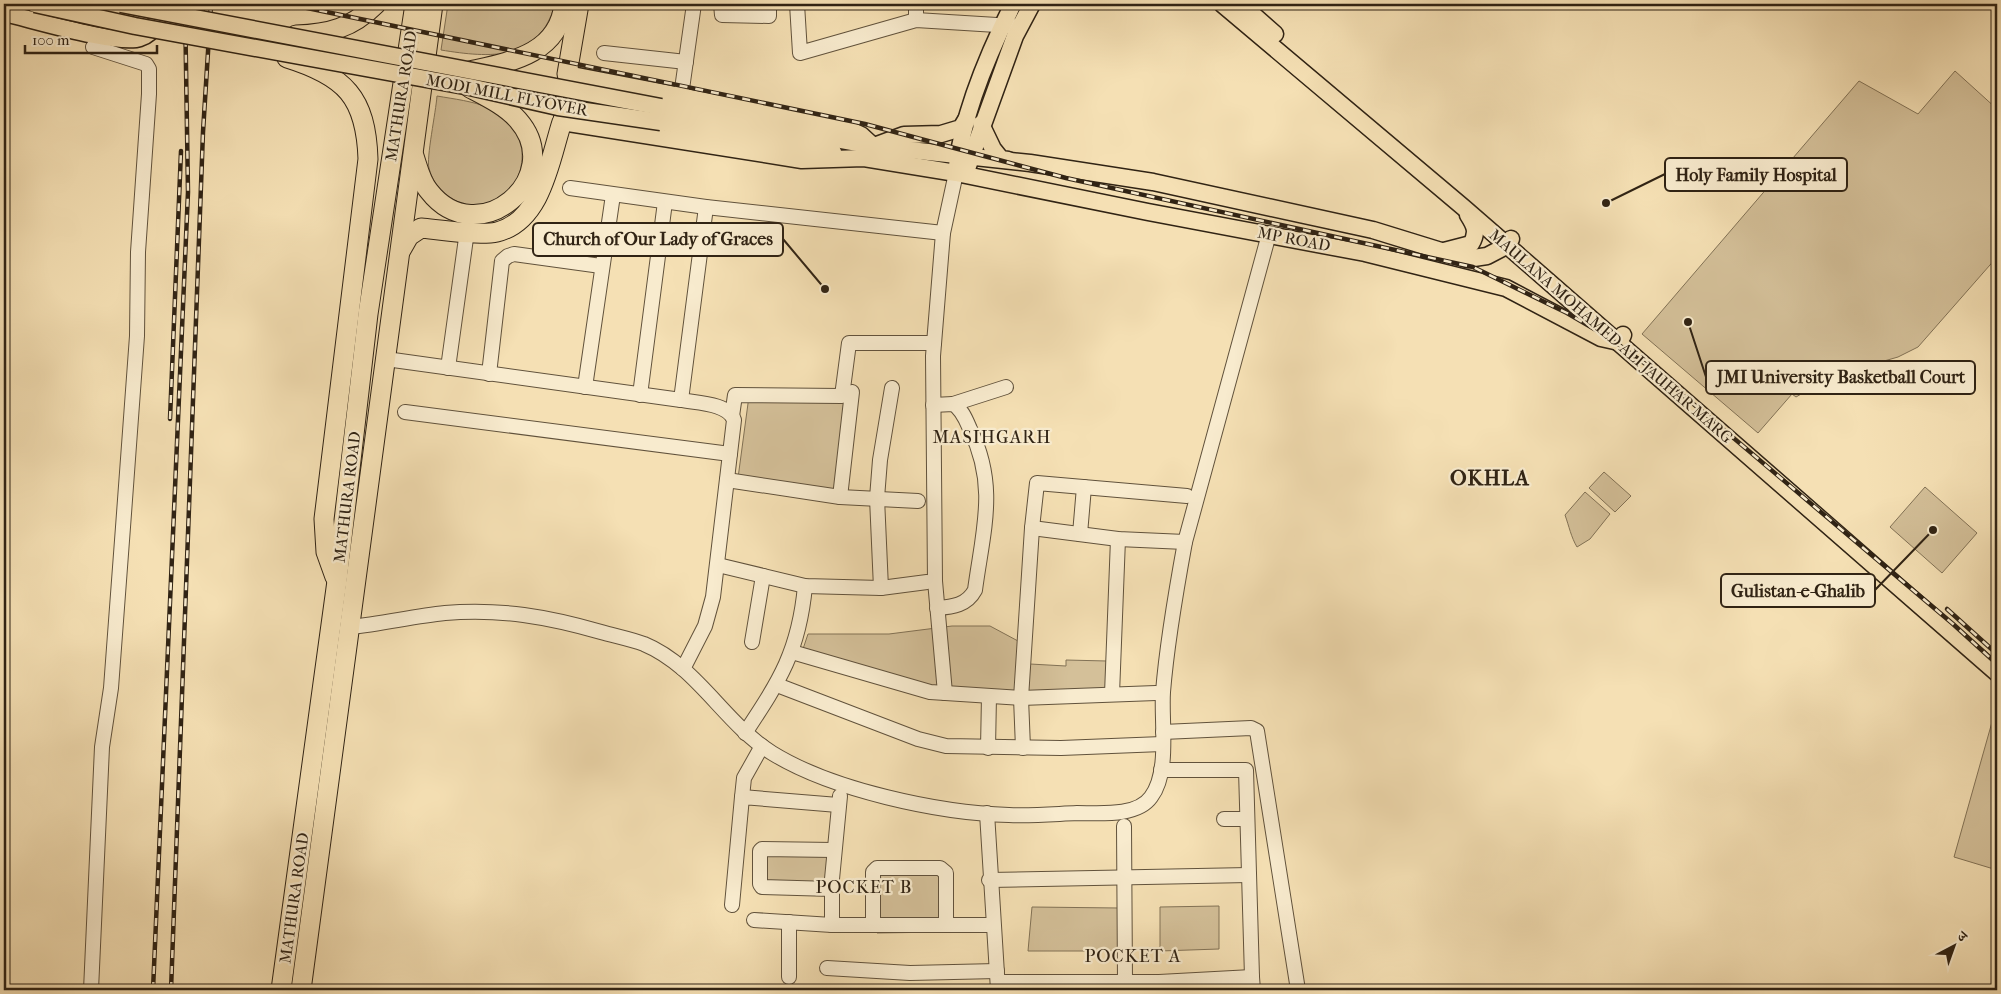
<svg xmlns="http://www.w3.org/2000/svg" width="2001" height="994" viewBox="0 0 2001 994" font-family="'IM FELL French Canon','Noto Serif Devanagari',serif">
  <style>
    .green { fill: #d4c099; stroke: #827256 }
    .lines { fill: none; stroke-linecap: round; stroke-linejoin: round }
    .minor-casing { stroke: #61523c; stroke-width: 16 }
    .major-casing { stroke: #302314; stroke-width: 19 }
    .highway-casing { stroke: #302314; stroke-width: 21 }
    .minor { stroke: #f8ebce; stroke-width: 14 }
    .major { stroke: #f5e0b4; stroke-width: 16 }
    .highway { stroke: #f5e0b4; stroke-width: 19 }
    .rail-casing { stroke: #302314; stroke-width: 4.5 }
    .rail { stroke: #f8ebce; stroke-width: 2.5; stroke-dasharray: 8; stroke-linecap: butt }
    .major-bridge-casing { stroke: #302314; stroke-width: 19; stroke-linecap: butt }
    .major-bridge { stroke: #f5e0b4; stroke-width: 16 }
    .labels { text-anchor: middle; dominant-baseline: central; stroke-width: 4.5; stroke-linejoin: round; paint-order: stroke }
    .street-label { font-size: 16px; fill: #302314; stroke: #f8ebce }
    .neighbourhood-label { font-size: 18px; letter-spacing: 1px; fill: #302314; stroke: #f8ebce }
    .district-label { font-size: 21px; font-weight: bold; letter-spacing: 1px; fill: #302314; stroke: #f8ebce }
    .leader { fill: none; stroke: #302314; stroke-width: 2 }
    .callout-dot { fill: #302314; stroke: #f8ebce; stroke-width: 2 }
    .callout { fill: #f8ebce; stroke: #302314; stroke-width: 2 }
    .callout-label { font-size: 18px; text-anchor: middle; font-weight: bold; fill: #302314 }
  </style>
  <rect width="100%" height="100%" fill="#f5e0b4"/>
  <filter id="stains"><feTurbulence type="fractalNoise" baseFrequency=".004" numOctaves="4"/><feColorMatrix values="0 0 0 0 .2 0 0 0 0 .09 0 0 0 0 .02 0 0 0 .5 -.17"/></filter>
  <radialGradient id="worn" r=".72"><stop offset=".6" stop-color="#630" stop-opacity="0"/><stop offset="1" stop-color="#630" stop-opacity=".3"/></radialGradient>
  <g class="green">
    <path d="M448,4H555C539,62 490,58 441,50Z"/>
    <polygon points="1955,71 1997,109 1997,257 1918,347 1898,357 1832,376 1796,397 1792,394 1758,433 1642,334 1859,81 1918,114"/>
    <path d="M437,96C454,99 473,101 489,108C556,139 510,234 451,198C440,191 432,181 429,168C426,159 436,111 437,96Z"/>
    <polygon points="846,394 834,493 738,478 749,396"/>
    <polygon points="1604,472 1631,496 1615,512 1589,488"/>
    <polygon points="1925,487 1977,533 1942,573 1890,527"/>
    <path d="M1585,492L1610,514L1590,539L1577,547C1571,537 1569,526 1565,515Z"/>
    <polygon points="952,626 990,626 1018,641 1016,692 929,686 803,649 808,634 889,634"/>
    <polygon points="1066,660 1107,661 1107,690 1028,693 1030,664 1066,666"/>
    <polygon points="1997,714 1997,870 1954,857 1994,715"/>
    <polygon points="762,851 836,851 833,887 763,885"/>
    <polygon points="876,871 943,871 943,932 877,933"/>
    <polygon points="1219,906 1219,949 1160,951 1160,907"/>
    <polygon points="1032,907 1119,908 1119,951 1028,951"/>
  </g>
  <g class="lines">
    <g class="minor-casing">
      <g id="minor">
        <polyline points="721,4 722,15 769,16 769,4"/>
        <polyline points="797,4 800,53 916,20 1013,26"/>
        <polyline points="916,20 916,4"/>
        <polyline points="604,53 686,62"/>
        <polyline points="681,96 694,4"/>
        <polyline points="570,188 706,207 943,233"/>
        <path d="M386,359L681,400C696,403 728,403 734,420L713,597L705,626L683,669"/>
        <polyline points="448,368 467,231"/>
        <polyline points="489,374 502,261 508,256 514,254 601,266"/>
        <polyline points="585,387 613,195"/>
        <polyline points="640,395 665,202"/>
        <polyline points="681,400 706,207"/>
        <polyline points="953,404 1006,387"/>
        <path d="M933,405L953,404C962,409 966,420 970,429C998,486 983,530 975,590C967,605 953,607 937,608"/>
        <polyline points="405,412 730,454"/>
        <polyline points="732,416 735,395 842,396 849,343 934,343"/>
        <polyline points="727,480 840,497 918,501"/>
        <polyline points="840,497 852,392"/>
        <polyline points="1032,528 1118,539 1185,542"/>
        <polyline points="1080,534 1084,487"/>
        <polyline points="718,565 805,586 881,588 927,582"/>
        <polyline points="881,588 877,498 880,460 892,388"/>
        <path d="M350,627C382,624 414,616 445,613C499,608 549,617 601,632C615,636 630,639 644,644C697,666 724,723 772,753C832,790 938,813 1009,815C1032,816 1054,814 1077,813C1099,813 1137,817 1151,797C1170,772 1161,722 1163,692C1167,642 1176,591 1185,542L1269,234"/>
        <polyline points="752,642 763,576"/>
        <polyline points="792,652 930,692 1021,698 1156,693"/>
        <polyline points="777,685 918,739 946,746 1061,748 1162,744"/>
        <polyline points="945,693 935,581 933,356 943,233 956,173"/>
        <polyline points="1112,694 1118,539"/>
        <polyline points="1163,732 1251,728 1257,731 1298,990"/>
        <path d="M745,733C780,680 799,651 805,586"/>
        <polyline points="988,748 989,696"/>
        <polyline points="1023,748 1021,698 1032,528 1037,483 1187,496"/>
        <polyline points="1161,770 1246,770 1252,977"/>
        <polyline points="742,797 744,778 762,746"/>
        <polyline points="987,813 998,990"/>
        <polyline points="1224,819 1247,819"/>
        <polyline points="1124,826 1125,982"/>
        <polyline points="989,880 1249,875"/>
        <polyline points="832,889 762,887 760,884 760,851 762,849 834,850"/>
        <polyline points="732,905 742,797 838,805"/>
        <polyline points="754,920 832,925 993,925"/>
        <polyline points="832,925 832,879 840,796"/>
        <polyline points="873,925 873,872 877,868 940,868 946,873 946,925"/>
        <polyline points="827,968 910,973 997,971"/>
        <polyline points="789,977 789,922"/>
        <polyline points="998,982 1159,982 1252,977 1253,990"/>
        <polyline points="91,990 102,747 111,688 123,527 137,336 138,252 149,94 149,69 146,64 93,47"/>
      </g>
    </g>
    <g class="major-casing">
      <g id="major">
        <polyline points="1222,4 1463,207 1997,673"/>
        <polyline points="1241,4 1275,34"/>
        <path d="M4,13C31,19 119,46 140,38C155,33 160,18 158,4"/>
        <polyline points="661,107 873,146 1030,163 1153,182 1373,230 1467,259 1487,256 1506,246 1511,239"/>
        <polyline points="661,122 833,152"/>
        <polyline points="981,124 993,149 1001,159 1008,160"/>
        <polyline points="877,145 904,135 941,134 961,128 967,118"/>
        <polyline points="873,146 861,135 846,128 567,74 562,122 802,160 864,158 956,173 1148,212 1365,253 1506,288 1601,338 1619,342 1623,335"/>
        <path d="M957,166C963,112 989,52 1013,4"/>
        <polyline points="968,166 1015,36 1032,4"/>
        <path d="M1444,251L1471,244C1478,232 1475,226 1468,215"/>
      </g>
    </g>
    <g class="highway-casing">
      <g id="highway">
        <path d="M296,35C329,34 352,28 376,4"/>
        <path d="M287,58C345,76 366,97 368,159L324,519L326,552L335,577"/>
        <path d="M470,71C510,62 559,54 564,4"/>
        <polyline points="567,74 579,4"/>
        <path d="M414,156C418,168 421,182 429,191C478,254 568,177 518,120C506,106 487,97 470,88"/>
        <path d="M401,250L409,236L421,228C441,230 479,236 497,232C542,221 550,159 562,122"/>
        <polyline points="281,990 337,581 368,314 415,4"/>
        <polyline points="301,990 433,4"/>
      </g>
    </g>
    <use href="#minor" class="minor"/>
    <use href="#major" class="major"/>
    <use href="#highway" class="highway"/>
    <g class="rail-casing">
      <g id="rail">
        <polyline points="288,4 865,124 1066,178 1473,267 1567,313 1608,337 1651,368 1953,624 1997,664"/>
        <polyline points="202,33 203,4"/>
        <polyline points="170,419 181,151"/>
        <polyline points="1947,609 1997,654"/>
        <polyline points="153,990 188,192 185,4"/>
        <polyline points="171,990 203,132 211,4"/>
      </g>
    </g>
    <use href="#rail" class="rail"/>
    <g class="major-bridge-casing">
      <g id="major-bridge">
        <polyline points="35,4 135,26 470,87 558,107 661,122"/>
        <polyline points="121,4 661,107"/>
      </g>
    </g>
    <use href="#major-bridge" class="major-bridge"/>
  </g>
  <g class="labels">
    <g class="street-label">
      <text transform="translate(507 95) rotate(11)">MODI MILL FLYOVER</text>
      <text transform="translate(401 96) rotate(-81)">MATHURA ROAD</text>
      <text transform="translate(1294 239) rotate(11)">MP ROAD</text>
      <text transform="translate(1611 336) rotate(41)">MAULANA MOHAMED ALI JAUHAR MARG</text>
      <text transform="translate(347 497) rotate(-83)">MATHURA ROAD</text>
      <text transform="translate(294 898) rotate(-82)">MATHURA ROAD</text>
    </g>
    <g class="neighbourhood-label">
      <text x="992" y="437">MASIHGARH</text>
      <text x="864" y="887">POCKET B</text>
      <text x="1133" y="956">POCKET A</text>
    </g>
    <g class="district-label">
      <text x="1490" y="478">OKHLA</text>
    </g>
  </g>
  <path class="leader" d="M1606 203L1665 174M825 289L783 239M1688 322L1706 377M1933 530L1875 590"/>
  <g class="callout-dot">
    <circle cx="1606" cy="203" r="5"/>
    <circle cx="825" cy="289" r="5"/>
    <circle cx="1688" cy="322" r="5"/>
    <circle cx="1933" cy="530" r="5"/>
  </g>
  <g class="callout">
    <rect x="1665" y="158" width="182" height="33" rx="5"/>
    <rect x="533" y="223" width="250" height="33" rx="5"/>
    <rect x="1706" y="361" width="269" height="33" rx="5"/>
    <rect x="1721" y="574" width="154" height="33" rx="5"/>
  </g>
  <g class="callout-label">
    <text x="1756" y="181">Holy Family Hospital</text>
    <text x="658" y="245">Church of Our Lady of Graces</text>
    <text x="1841" y="383">JMI University Basketball Court</text>
    <text x="1798" y="597">Gulistan-e-Ghalib</text>
  </g>
  <rect width="2001" height="994" fill="none" stroke="#f5e0b4" stroke-width="20"/>
  <rect x="5" y="5" width="1991" height="984" fill="none" stroke="#302314" stroke-width="2.5"/>
  <rect x="10" y="10" width="1981" height="974" fill="none" stroke="#302314"/>
  <g transform="translate(1954 946) rotate(41)" stroke="#f8ebce" stroke-width="4" paint-order="stroke">
  <path d="M0-4L9 19L0 12L-9 19Z" fill="#302314"/>
  <text y="-8" font-size="14" font-weight="bold" text-anchor="middle" fill="#302314">उ</text>
  </g>
  <path d="M25 45v8h132v-8" fill="none" stroke="#302314" stroke-width="2.5"/>
  <text x="32" y="45" font-size="15" fill="#302314" stroke="#f8ebce" stroke-width="4" paint-order="stroke">100 m</text>
  <rect width="100%" height="100%" filter="url(#stains)"/>
  <rect width="100%" height="100%" fill="url(#worn)"/>
</svg>
